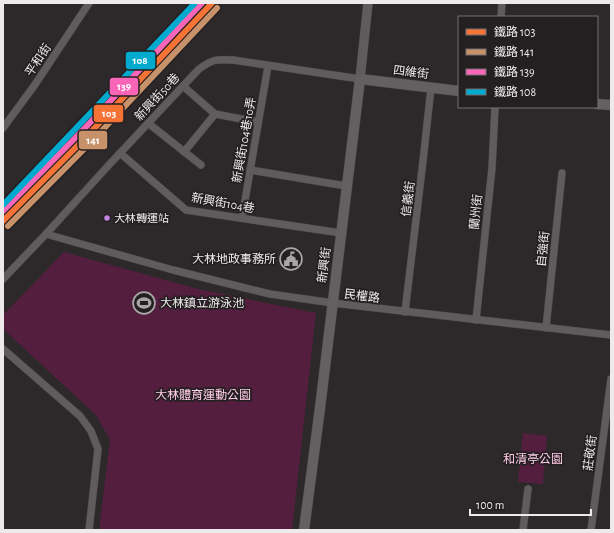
<svg xmlns="http://www.w3.org/2000/svg" width="614" height="533" viewBox="0 0 614 533" font-family="'Alegreya Sans','Noto Sans TC',sans-serif">
  <style>
    .green { fill: #541e3e }
    .lines { fill: none; stroke-linecap: round; stroke-linejoin: round }
    .minor-casing { stroke: #484647; stroke-width: 8 }
    .tertiary-casing { stroke: #484647; stroke-width: 10 }
    .secondary-casing { stroke: #484647; stroke-width: 11 }
    .minor { stroke: #605c5e; stroke-width: 7 }
    .tertiary { stroke: #605c5e; stroke-width: 9 }
    .secondary { stroke: #645f61; stroke-width: 10 }
    .rail-1-casing { stroke: #241f21; stroke-width: 9 }
    .rail-2-casing { stroke: #241f21; stroke-width: 9 }
    .rail-3-casing { stroke: #241f21; stroke-width: 9 }
    .rail-4-casing { stroke: #241f21; stroke-width: 9 }
    .rail-1 { stroke: #f57335; stroke-width: 6 }
    .rail-2 { stroke: #c7916a; stroke-width: 6 }
    .rail-3 { stroke: #fa66b7; stroke-width: 6 }
    .rail-4 { stroke: #00a9ce; stroke-width: 6 }
    .bus-dot { fill: #c483df; stroke: #241f21; stroke-width: 1.5 }
    .labels { text-anchor: middle; dominant-baseline: central; stroke-width: 3.5; stroke-linejoin: round; paint-order: stroke }
    .bus-label { font-size: 11px; fill: #eeeaec; stroke: #241f21; text-anchor: start }
    .street-label { font-size: 12px; fill: #eeeaec; stroke: #241f21 }
    .poi-label { font-size: 12px; fill: #eeeaec; stroke: #241f21; text-anchor: end }
    .park-label { font-size: 12px; fill: #ffcde6; stroke: #241f21 }
    .line-badge { stroke: #241f21; stroke-width: 1.5 }
    .badge-label { font-size: 11px; text-anchor: middle; font-weight: bold; fill: #fff }
  </style>
  <rect width="100%" height="100%" fill="#2d292b"/>
  <g class="green">
    <polygon points="64,252 198,289 316,313 292,530 99,530 110,440 96,415 3,329 3,315"/>
    <polygon points="523,433 547,436 543,484 518,482"/>
  </g>
  <g class="lines">
    <g class="minor-casing">
      <g id="minor">
        <polyline points="501,17 502,3"/>
        <polyline points="183,86 215,114 258,122"/>
        <polyline points="148,123 201,165"/>
        <polyline points="3,128 34,86 89,3"/>
        <polyline points="184,152 215,114"/>
        <polyline points="120,153 186,210 341,233"/>
        <polyline points="250,170 346,186"/>
        <polyline points="242,218 268,66"/>
        <polyline points="46,234 173,270 270,294 333,303 611,335"/>
        <path d="M3,279L46,234L107,167L199,69C213,59 216,59 233,60L360,79"/>
        <polyline points="405,312 423,161 431,88"/>
        <polyline points="476,320 492,168 495,107"/>
        <polyline points="546,328 562,173"/>
        <polyline points="3,349 80,416 91,431 98,449 89,530"/>
        <polyline points="523,530 528,489"/>
        <polyline points="591,530 611,379"/>
      </g>
    </g>
    <g class="tertiary-casing">
      <polyline id="tertiary" points="360,79 368,3"/>
    </g>
    <g class="secondary-casing">
      <g id="secondary">
        <polyline points="597,104 611,105"/>
        <polyline points="304,530 320,408 360,79 459,91"/>
      </g>
    </g>
    <use href="#minor" class="minor"/>
    <use href="#tertiary" class="tertiary"/>
    <use href="#secondary" class="secondary"/>
    <g class="rail-1-casing">
      <polyline id="rail-1" points="3,221 90,133 212,3"/>
    </g>
    <g class="rail-2-casing">
      <polyline id="rail-2" points="8,226 95,138 217,8"/>
    </g>
    <g class="rail-3-casing">
      <polyline id="rail-3" points="3,211 85,128 202,3"/>
    </g>
    <g class="rail-4-casing">
      <polyline id="rail-4" points="3,205 195,3"/>
    </g>
    <use href="#rail-1" class="rail-1"/>
    <use href="#rail-2" class="rail-2"/>
    <use href="#rail-3" class="rail-3"/>
    <use href="#rail-4" class="rail-4"/>
  </g>
  <defs>
    <g id="civic-ring" transform="scale(1.15)"><circle r="9.5" fill="#241f21" stroke="#aaa6a8" stroke-width="1.5"/><path d="M-.6-6.5H3V-4.5H.6V-3L4-1V1h2V6H-6V1h2V-1L-.6-3ZM-1.2 2.5V6h2.4V2.5Z" fill="#aaa6a8"/></g>
    <g id="stadium-ring" transform="scale(1.15)"><circle r="9.5" fill="#241f21" stroke="#aaa6a8" stroke-width="1.5"/><path d="M0-5a6.5 5 0 1 0 0 10a6.5 5 0 1 0 0-10ZM-3.5-1.8h7v3.6h-7Z" fill="#aaa6a8"/></g>
  </defs>
  <g fill-rule="evenodd">
    <use href="#civic-ring" x="291" y="259"/>
    <use href="#stadium-ring" x="144" y="303"/>
  </g>
  <circle class="bus-dot" cx="107" cy="218" r="3.5"/>
  <g class="labels">
    <g class="bus-label">
      <text x="114" y="218">大林轉運站</text>
    </g>
    <g class="street-label">
      <text transform="translate(38 60) rotate(-56)">平和街</text>
      <text transform="translate(411 72) rotate(7)">四維街</text>
      <text transform="translate(157 97) rotate(-47)">新興街50巷</text>
      <text transform="translate(244 140) rotate(-80)">新興街104巷10弄</text>
      <text transform="translate(408 199) rotate(-83)">信義街</text>
      <text transform="translate(223 203) rotate(10)">新興街104巷</text>
      <text transform="translate(476 212) rotate(-84)">蘭州街</text>
      <text transform="translate(543 249) rotate(-84)">自強街</text>
      <text transform="translate(324 265) rotate(-83)">新興街</text>
      <text transform="translate(362 296) rotate(7)">民權路</text>
      <text transform="translate(590 453) rotate(-83)">莊敬街</text>
    </g>
    <g class="poi-label">
      <text x="276" y="259">大林地政事務所</text>
      <text x="160" y="303" text-anchor="start">大林鎮立游泳池</text>
    </g>
    <g class="park-label">
      <text x="203" y="395">大林體育運動公園</text>
      <text x="533" y="459">和清亭公園</text>
    </g>
  </g>
  <g class="line-badge">
    <rect x="125" y="51" width="31" height="19" rx="4" fill="#00a9ce"/>
    <rect x="109" y="77" width="30" height="19" rx="4" fill="#fa66b7"/>
    <rect x="93" y="104" width="31" height="19" rx="4" fill="#f57335"/>
    <rect x="78" y="130" width="30" height="20" rx="4" fill="#c7916a"/>
  </g>
  <g class="badge-label">
    <text x="140" y="64">108</text>
    <text x="124" y="90">139</text>
    <text x="109" y="117">103</text>
    <text x="93" y="144">141</text>
  </g>
  <rect width="614" height="533" fill="none" stroke="#eeeaec" stroke-width="8"/>
  <rect x="458" y="16" width="140" height="92" fill="#241f21" stroke="#757072"/>
  <rect x="466" y="29" width="20" height="6" fill="#f57335" stroke="#757072"/>
  <text x="494" y="36" font-size="12" fill="#eeeaec">鐵路 103</text>
  <rect x="466" y="49" width="20" height="6" fill="#c7916a" stroke="#757072"/>
  <text x="494" y="56" font-size="12" fill="#eeeaec">鐵路 141</text>
  <rect x="466" y="69" width="20" height="6" fill="#fa66b7" stroke="#757072"/>
  <text x="494" y="76" font-size="12" fill="#eeeaec">鐵路 139</text>
  <rect x="466" y="89" width="20" height="6" fill="#00a9ce" stroke="#757072"/>
  <text x="494" y="96" font-size="12" fill="#eeeaec">鐵路 108</text>
  <path d="M470 509v6h121v-6" fill="none" stroke="#eeeaec" stroke-width="2"/>
  <text x="476" y="509" font-size="12" fill="#eeeaec" stroke="#241f21" stroke-width="3" paint-order="stroke">100 m</text>
</svg>
